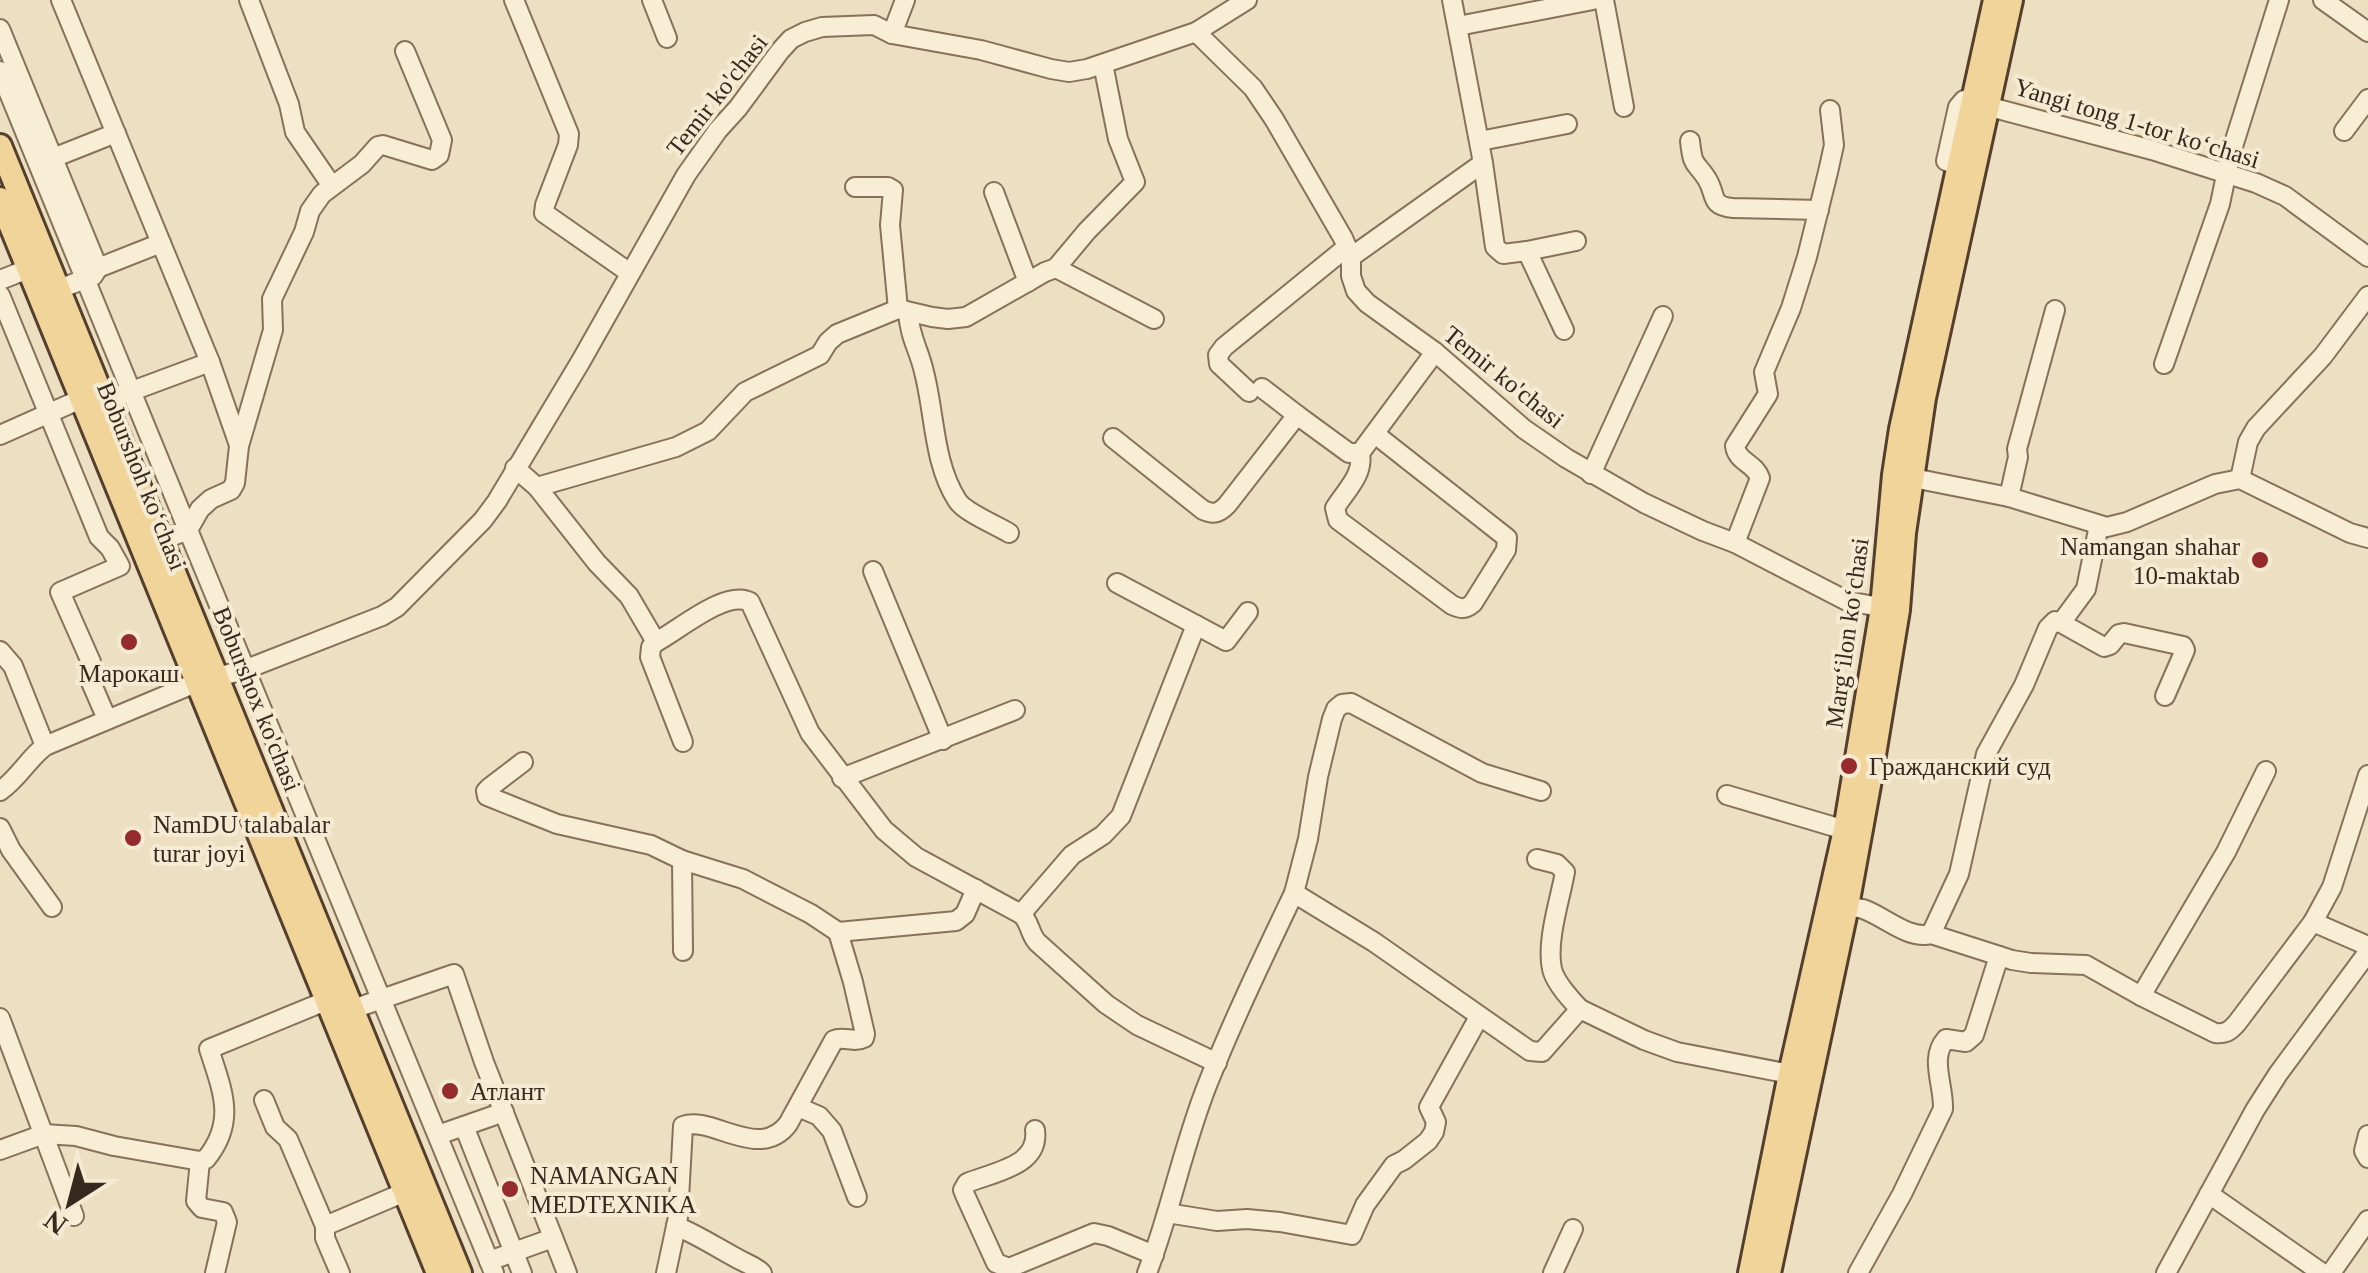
<svg xmlns="http://www.w3.org/2000/svg" width="2368" height="1273" viewBox="0 0 2368 1273" font-family="'Times New Roman',serif">
  <style>
    .lines { fill: none; stroke-linecap: round; stroke-linejoin: round }
    .minor-casing { stroke: #87715a; stroke-width: 22 }
    .major-casing { stroke: #543f2e; stroke-width: 28 }
    .minor { stroke: #f8edd5; stroke-width: 18 }
    .major { stroke: #f0d49a; stroke-width: 22 }
    .poi-dot { fill: #952b2c; stroke: #f5ead2; stroke-width: 4 }
    .labels { text-anchor: middle; dominant-baseline: central; stroke-width: 8; stroke-linejoin: round; paint-order: stroke }
    .street-label { font-size: 25px; fill: #37291e; stroke: #f5ead2 }
    .poi-label { font-size: 25px; fill: #37291e; stroke: #f5ead2; text-anchor: start }
  </style>
  <rect width="100%" height="100%" fill="#ede0c2"/>
  <g class="lines">
    <g class="minor-casing">
      <g id="minor">
        <polyline points="61,0 210,362 239,445"/>
        <polyline points="249,0 289,104 295,132 332,186"/>
        <polyline points="514,0 569,134 568,145 545,205 544,213 630,273"/>
        <polyline points="652,0 667,38"/>
        <polyline points="1604,0 1624,107"/>
        <polyline points="2323,0 2368,32"/>
        <polyline points="1458,26 1593,0"/>
        <polyline points="0,29 98,268 93,276 59,289"/>
        <polyline points="1196,32 1247,0"/>
        <polyline points="892,34 905,0"/>
        <polyline points="405,51 442,140 439,155 432,160 383,145 378,146 362,164 322,194 310,211 304,232 272,299 273,330 239,446 235,483 231,490 211,499 200,509 188,530 494,1273"/>
        <polyline points="0,71 188,530 162,540"/>
        <polyline points="2344,131 2368,99"/>
        <polyline points="1480,141 1567,124"/>
        <path d="M1690,141C1693,169 1695,160 1707,179C1717,195 1709,206 1733,208L1819,210"/>
        <polyline points="53,158 116,133"/>
        <polyline points="1483,163 1495,247 1503,254 1527,251 1564,330"/>
        <polyline points="1960,166 1946,161 1958,107 1964,100 2152,150 2256,183 2285,196 2368,257"/>
        <polyline points="855,187 888,187 893,190 890,225 898,309"/>
        <polyline points="994,192 1028,282"/>
        <polyline points="1527,251 1576,241"/>
        <polyline points="1351,257 1483,163 1452,0"/>
        <polyline points="98,268 161,243"/>
        <polyline points="1056,268 1087,231 1135,182 1118,139 1103,64"/>
        <polyline points="0,280 28,269"/>
        <polyline points="0,295 99,537 110,548 120,566 60,592 91,662 90,680 107,719"/>
        <path d="M908,312C910,339 919,349 924,372C935,414 933,462 957,500C964,512 996,525 1009,533"/>
        <polyline points="2164,364 2220,204 2230,156 2279,0"/>
        <polyline points="1262,388 1297,415"/>
        <polyline points="1249,392 1219,364 1218,355 1224,347 1347,247"/>
        <polyline points="105,401 210,362"/>
        <polyline points="0,435 81,399"/>
        <path d="M1113,438L1203,510C1214,515 1219,513 1227,505L1297,415L1349,453H1360L1435,352"/>
        <path d="M1360,453C1364,475 1346,490 1335,508L1338,520L1452,605C1461,609 1465,610 1473,603L1506,550L1507,538L1375,434"/>
        <polyline points="515,468 537,487 597,563 629,596 656,642"/>
        <polyline points="1591,474 1663,316"/>
        <polyline points="1913,478 2009,497 2107,527 2127,522 2215,484 2240,479 2350,533 2368,538"/>
        <polyline points="2240,479 2248,442 2256,428 2323,356 2368,296"/>
        <polyline points="537,487 676,447 708,431 745,392 820,355 828,342 837,334 898,309 932,317 948,319 966,317 1045,272 1056,268 1154,319"/>
        <polyline points="2009,497 2018,457 2017,449 2055,310"/>
        <path d="M1735,543L1760,478C1755,463 1737,462 1735,446L1768,394L1764,372L1791,308L1807,257L1828,172L1834,145L1830,110"/>
        <polyline points="873,571 943,740"/>
        <polyline points="2061,623 2104,647 2110,645 2119,634 2124,633 2183,646 2185,650 2165,696"/>
        <polyline points="1196,625 1226,641 1248,612"/>
        <path d="M656,642C679,630 726,589 750,602L810,733L884,830L916,857L1021,914C1030,921 1029,933 1037,942L1106,1004L1137,1025L1217,1063"/>
        <polyline points="656,642 651,647 650,657 683,742"/>
        <polyline points="0,651 13,666 45,746"/>
        <polyline points="523,762 489,788 486,791 487,796 557,824 651,845 682,860 743,879 811,914 838,932"/>
        <polyline points="842,778 1015,710"/>
        <path d="M0,791C18,779 28,759 45,746L198,682L244,670L382,616L397,607L483,520L497,501L581,361L686,175L718,130L738,108L780,51L791,39L805,32L822,27L874,25L892,34L981,50L1051,69L1069,72L1087,69L1196,32L1253,88L1274,119L1343,238L1351,257V276L1356,291L1367,303L1435,352L1524,429L1566,458L1644,503L1703,531L1735,543L1847,601L1891,609"/>
        <polyline points="1727,795 1845,830"/>
        <polyline points="0,828 11,850 52,907"/>
        <path d="M1537,859L1557,864L1565,872C1560,900 1546,941 1552,969C1555,982 1571,1000 1580,1009"/>
        <polyline points="682,860 683,951"/>
        <polyline points="1294,893 1308,839 1318,777 1332,719 1336,709 1342,704 1351,703 1482,773 1541,791"/>
        <path d="M1847,906C1852,907 1858,908 1863,909C1884,916 1908,940 1931,934L2012,960L2031,963L2086,965L2141,996L2215,1033C2226,1034 2230,1031 2237,1023L2313,922L2332,887L2368,775"/>
        <polyline points="1021,914 1072,855 1103,835 1121,816 1196,625 1117,583"/>
        <polyline points="2313,922 2368,946"/>
        <polyline points="1931,934 1959,874 1986,754 2024,685 2048,628 2055,621 2061,623 2086,589 2099,525"/>
        <polyline points="2141,996 2226,852 2266,771"/>
        <polyline points="353,1009 454,974 484,1062 567,1273"/>
        <polyline points="0,1018 74,1216"/>
        <polyline points="264,1100 275,1127 288,1139 325,1226 325,1238 340,1273"/>
        <polyline points="798,1107 819,1116 832,1131 857,1197"/>
        <polyline points="464,1126 522,1273"/>
        <path d="M1035,1130C1040,1166 994,1172 967,1183L963,1190L965,1195L996,1263L1009,1268L1094,1233L1108,1236L1154,1255"/>
        <polyline points="438,1135 504,1112"/>
        <polyline points="2368,1135 2364,1151 2368,1158"/>
        <path d="M0,1150L44,1134L76,1136L114,1146L200,1161L206,1159C237,1121 222,1090 209,1049L328,1000"/>
        <polyline points="200,1161 196,1201 202,1208 223,1212 227,1222 215,1273"/>
        <polyline points="2209,1194 2322,1273"/>
        <polyline points="1167,1213 1217,1221 1247,1219 1280,1222 1352,1235 1365,1205 1394,1165 1404,1160 1428,1141 1434,1132 1436,1122 1429,1107 1479,1017"/>
        <polyline points="325,1226 405,1192"/>
        <path d="M676,1226C700,1236 719,1249 742,1261C750,1265 756,1267 762,1273"/>
        <polyline points="489,1261 553,1238"/>
        <path d="M666,1273L678,1217L683,1126C712,1115 759,1162 788,1124L834,1040C843,1036 855,1043 864,1038L865,1034L853,982L838,932L956,921L965,914L976,889"/>
        <path d="M1147,1273C1171,1211 1183,1145 1208,1083C1234,1018 1264,956 1294,893L1374,942L1530,1051L1542,1052L1580,1009L1644,1040L1677,1052L1790,1074"/>
        <polyline points="1553,1273 1573,1229"/>
        <path d="M1858,1273L1902,1194L1943,1109C1944,1085 1929,1058 1946,1039L1966,1042L1974,1035L1999,956"/>
        <polyline points="2166,1273 2255,1110 2278,1074 2368,952"/>
        <polyline points="2331,1273 2368,1220"/>
      </g>
    </g>
    <g class="major-casing">
      <g id="major">
        <polyline points="0,146 460,1273"/>
        <polyline points="0,199 438,1273"/>
        <polyline points="1750,1273 1790,1074 1845,830 1882,608 1894,475 1901,429 1995,0"/>
        <polyline points="1769,1273 1847,906 1869,785 1898,610 1904,533 1924,398 2011,0"/>
      </g>
    </g>
    <use href="#minor" class="minor"/>
    <use href="#major" class="major"/>
  </g>
  <g class="poi-dot">
    <circle cx="2260" cy="560" r="10"/>
    <circle cx="129" cy="642" r="10"/>
    <circle cx="1849" cy="766" r="10"/>
    <circle cx="133" cy="838" r="10"/>
    <circle cx="450" cy="1091" r="10"/>
    <circle cx="510" cy="1189" r="10"/>
  </g>
  <g class="labels">
    <g class="street-label">
      <text transform="translate(717 95) rotate(-52)">Temir ko'chasi</text>
      <text transform="translate(2137 123) rotate(17)">Yangi tong 1-tor koʻchasi</text>
      <text transform="translate(1504 377) rotate(39)">Temir ko'chasi</text>
      <text transform="translate(142 476) rotate(68)">Boburshoh koʻchasi</text>
      <text transform="translate(1847 633) rotate(-82)">Margʻilon koʻchasi</text>
      <text transform="translate(257 699) rotate(68)">Boburshox ko'chasi</text>
    </g>
    <g class="poi-label">
      <text x="2240" y="546" text-anchor="end">Namangan shahar<tspan x="2240" dy="29">10-maktab</tspan></text>
      <text x="129" y="673" text-anchor="middle">Марокаш</text>
      <text x="1869" y="766">Гражданский суд</text>
      <text x="153" y="824">NamDU talabalar<tspan x="153" dy="29">turar joyi</tspan></text>
      <text x="470" y="1091">Атлант</text>
      <text x="530" y="1175">NAMANGAN<tspan x="530" dy="29">MEDTEXNIKA</tspan></text>
    </g>
  </g>
  <g transform="translate(70 1203) rotate(216)" stroke="#f5ead2" stroke-width="8" paint-order="stroke">
  <path d="M0-8L18 38L0 25L-18 38Z" fill="#37291e"/>
  <text y="-15" font-size="28" font-weight="bold" text-anchor="middle" fill="#37291e">N</text>
  </g>
</svg>
